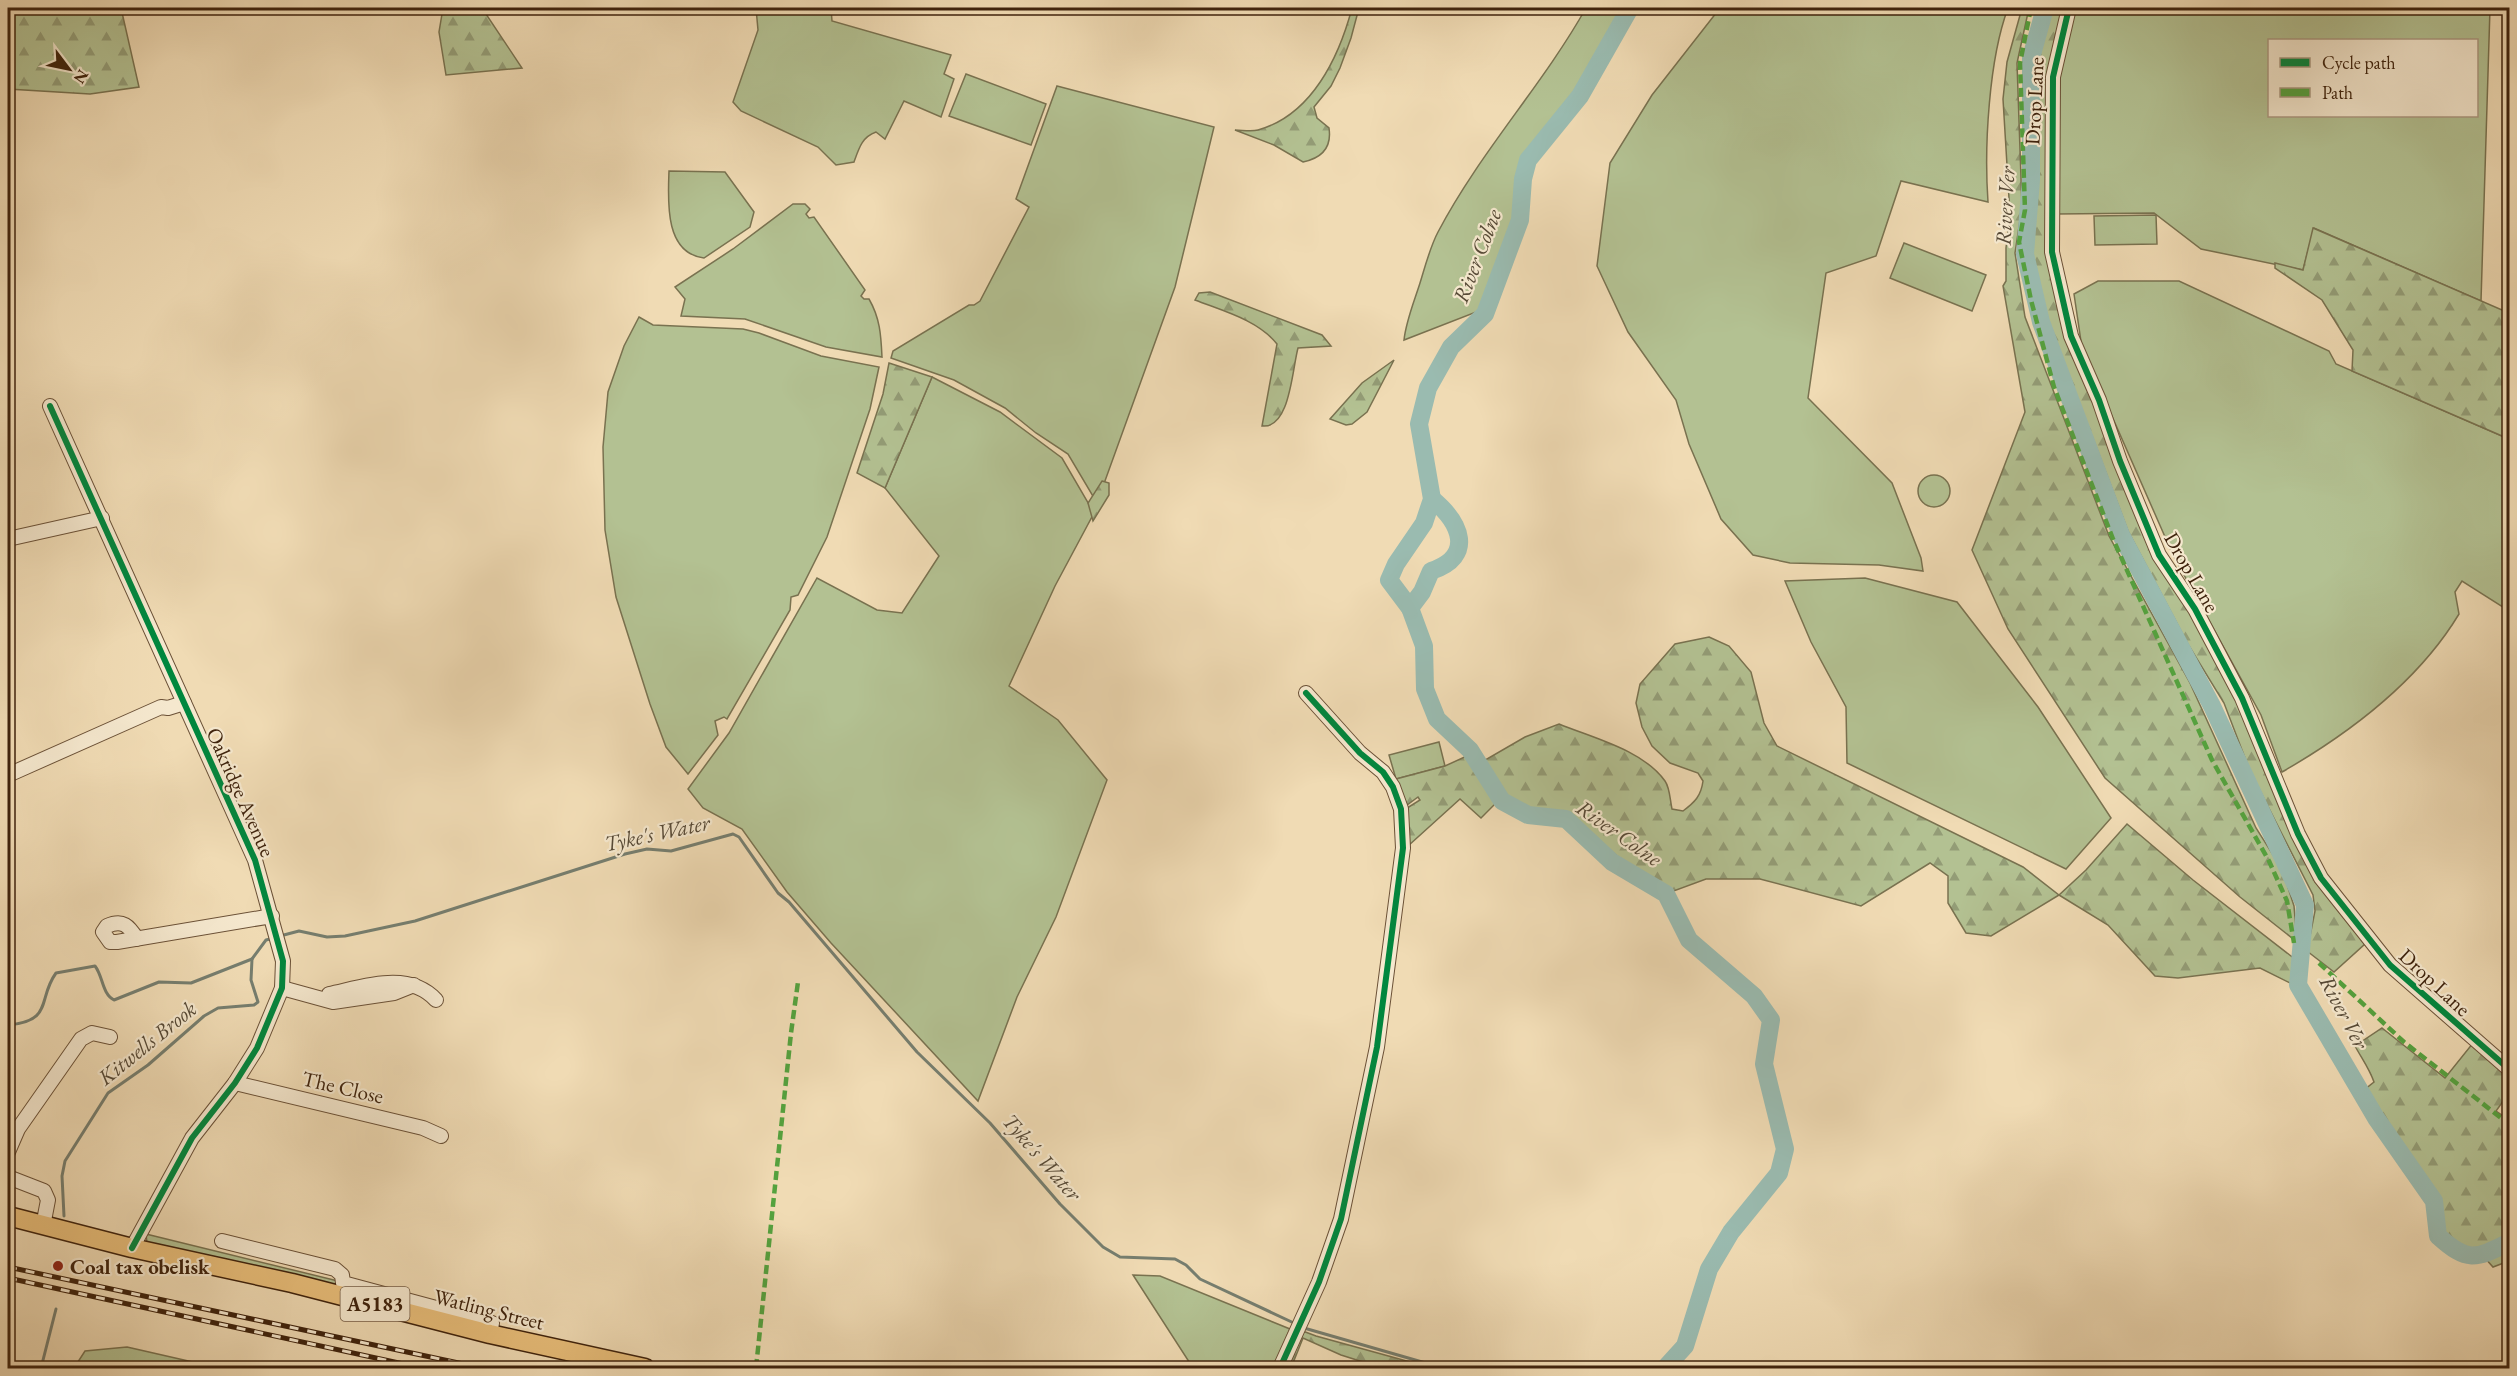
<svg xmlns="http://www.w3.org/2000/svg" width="2517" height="1376" viewBox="0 0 2517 1376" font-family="'EB Garamond',serif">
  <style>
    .green { fill: #b3c192; stroke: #797250; stroke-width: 1.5; fill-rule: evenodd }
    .forest { fill: url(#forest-firs); stroke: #797250; stroke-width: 1.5 }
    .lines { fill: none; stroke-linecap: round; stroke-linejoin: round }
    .stream { stroke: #767e6f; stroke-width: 3 }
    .river { stroke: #9abbb0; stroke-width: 18 }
    .minor-casing { stroke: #6b5137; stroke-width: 16 }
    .major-casing { stroke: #3f230d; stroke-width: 21 }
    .minor { stroke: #f5e8ce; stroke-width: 14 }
    .major { stroke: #e8be7a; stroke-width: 18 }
    .rail-casing { stroke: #3f230d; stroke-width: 5 }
    .rail { stroke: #f5e8ce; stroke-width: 3; stroke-dasharray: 9; stroke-linecap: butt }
    .quiet { stroke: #54a23e; stroke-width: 4.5; stroke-dasharray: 9 4.5; stroke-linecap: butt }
    .cycleway-casing { stroke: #f5e8ce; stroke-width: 10 }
    .cycleway { stroke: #00873e; stroke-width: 6 }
    .poi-dot { fill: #8f2418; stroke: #f5e8ce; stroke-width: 2 }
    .labels { text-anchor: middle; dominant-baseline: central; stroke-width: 4.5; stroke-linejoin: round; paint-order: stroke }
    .shield { fill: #f5e8ce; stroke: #765e47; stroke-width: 1.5 }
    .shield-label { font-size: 20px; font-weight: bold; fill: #3f230d }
    .street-label { font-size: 21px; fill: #3f230d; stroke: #f5e8ce }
    .poi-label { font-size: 21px; font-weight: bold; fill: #3f230d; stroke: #f5e8ce; text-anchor: start }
    .water-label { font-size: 22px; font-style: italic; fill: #564936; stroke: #f5e8ce }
  </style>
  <defs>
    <pattern id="forest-firs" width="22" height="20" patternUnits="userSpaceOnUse" patternTransform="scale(1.5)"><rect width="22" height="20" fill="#b3c192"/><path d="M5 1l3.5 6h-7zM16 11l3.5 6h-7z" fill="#939c76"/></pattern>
  </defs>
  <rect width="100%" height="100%" fill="#f0dbb4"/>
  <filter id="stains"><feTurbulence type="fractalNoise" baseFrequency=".00333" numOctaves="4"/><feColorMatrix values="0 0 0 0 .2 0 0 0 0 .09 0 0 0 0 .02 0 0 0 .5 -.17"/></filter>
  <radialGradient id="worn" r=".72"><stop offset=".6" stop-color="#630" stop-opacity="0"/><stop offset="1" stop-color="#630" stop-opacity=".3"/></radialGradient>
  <g class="green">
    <path d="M756,8H831L832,21L951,55L944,74L954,79L941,117L904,101L885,139L876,132C862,137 859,148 854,162L836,165L818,147L741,111L733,102L758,30Z"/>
    <path d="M1586,8H1627L1576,94L1532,149L1524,163L1518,218L1484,309L1404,340C1406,321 1414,302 1420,283C1425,267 1430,247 1438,232C1480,152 1542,86 1586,8Z"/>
    <path d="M1720,8H2008C1989,59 1984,146 1988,202L1901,181L1876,256L1826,273L1808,398L1892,483L1921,558L1923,571L1879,565L1790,563L1753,555L1721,519L1689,444L1676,400L1628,332L1597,266L1610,163L1652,95Z"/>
    <path d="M2076,8H2490L2481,301L2314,228L2303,270L2201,249L2154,213L2057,214C2063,168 2053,121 2057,75C2059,51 2068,29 2076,8ZM2270,40H2476V116H2270Z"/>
    <polygon points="966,74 1046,104 1031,145 949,116"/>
    <polygon points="1057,86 1214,127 1175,287 1097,503 1068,454 1036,433 1005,408 954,380 891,358 893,351 969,305 974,305 980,301 1029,207 1016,199"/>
    <path d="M669,171L725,172L754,212L750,227L704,258C664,253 668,200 669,171Z"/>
    <path d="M793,204H805L810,209L806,214L809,218L814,217L865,290L861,296L864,299H869C880,318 881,335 882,357L826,347L745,319L681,316L685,299L675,287L733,249Z"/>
    <polygon points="2156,215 2157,244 2095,245 2094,216"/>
    <polygon points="1904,243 1986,275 1972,311 1890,278"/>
    <path d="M2098,281H2179L2329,351L2336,364L2509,439V611L2462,581L2455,592L2459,614C2418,682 2350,733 2282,772L2261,715L2173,555L2082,348L2074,294Z"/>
    <polygon points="639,317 653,325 743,329 759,333 821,356 879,367 870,409 827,537 798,595 791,597 790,610 727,719 724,717 715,721 718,735 688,774 666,747 650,704 616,597 605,530 603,447 608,392 624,346"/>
    <polygon points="932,377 1000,412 1062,458 1094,513 1055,586 1009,686 1058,720 1107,780 1056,917 1017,997 978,1101 831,943 787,892 742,829 703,808 688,789 729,733 817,578 877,610 902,613 939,556 885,488"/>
    <circle cx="1934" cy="491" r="16"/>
    <polygon points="1865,578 1957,602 2038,707 2111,818 2066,869 1847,763 1846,707 1811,642 1785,581"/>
    <polygon points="1439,742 1445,766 1396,779 1389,755"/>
    <polygon points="146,1234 338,1281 335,1286 147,1243"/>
    <polygon points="1133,1275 1160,1276 1290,1329 1273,1368 1193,1368"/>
    <polygon points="127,1347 219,1368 74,1368 85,1351"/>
  </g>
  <g class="forest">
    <polygon points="8,8 121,8 139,87 90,94 8,89"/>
    <polygon points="443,8 482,8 522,68 446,75 439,32"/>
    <path d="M1352,8H1359L1351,38L1340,68L1331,86L1314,107L1317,118L1329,128C1332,148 1322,158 1303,162L1274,145L1235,130C1242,130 1251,132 1258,130C1312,115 1339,57 1352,8Z"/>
    <polygon points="2022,8 2029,8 2017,63 2022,207 2015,253 2025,317 2109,536 2190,683 2256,828 2282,869 2294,906 2297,942 2240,897 2105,778 2008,629 1972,550 2025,412 2003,286 2006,281 2006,248 2010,215 2003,99 2007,62"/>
    <polygon points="2047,8 2067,8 2054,56 2049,197 2070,344 2193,615 2229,682 2287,821 2366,943 2334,972 2307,951 2315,911 2313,895 2250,771 2224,703 2189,646 2128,531 2092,436 2064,371 2037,294 2031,256 2034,184 2033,59"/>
    <polygon points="2313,228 2509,313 2509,439 2352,371 2353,350 2322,300 2275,268 2275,263 2303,270"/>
    <path d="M1210,292L1322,335L1331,346L1298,348C1292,370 1290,429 1262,426L1277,344C1258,320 1223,311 1195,300L1199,293Z"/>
    <polygon points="1394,360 1367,412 1352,424 1346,425 1330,419 1362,383"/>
    <polygon points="889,363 932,377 885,488 857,473 883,394"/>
    <polygon points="1102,481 1109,483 1109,495 1093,521 1088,503"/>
    <path d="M1709,637L1729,646L1751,672L1764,723L1777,746L2023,867L2059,895L2086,870L2127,824L2193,880L2300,963L2294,985L2260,968L2178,978L2155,976L2108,925L2059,895L1991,936L1966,933L1948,903V876L1930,863L1861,906L1760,879H1706L1671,892L1637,872L1569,817L1533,813L1504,799L1480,763L1525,737L1559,724C1593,738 1643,750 1665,781C1670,788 1670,800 1672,809L1683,811C1695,802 1701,796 1703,781L1698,773L1670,763L1652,746L1642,727L1636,703L1640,684L1675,644Z"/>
    <polygon points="1469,755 1498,801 1481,818 1460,799 1408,846 1404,810 1420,800 1418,797 1407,805 1396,779 1445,766"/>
    <path d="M2382,1028L2445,1078L2473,1043L2509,1074V1093L2496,1111L2509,1120V1240C2476,1257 2469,1261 2440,1235L2435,1198L2364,1090L2374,1082C2369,1068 2362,1059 2355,1046Z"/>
    <polygon points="2509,1244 2509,1261 2493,1267 2484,1257"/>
    <polygon points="1300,1330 1316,1336 1432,1368 1382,1368 1341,1355 1303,1338 1291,1368 1284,1368"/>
  </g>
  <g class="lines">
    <g class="stream">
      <polyline points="280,936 299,931 327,937 345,936 415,921 625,854 647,849 671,851 733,834 739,837 778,893 789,902 917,1052 990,1123 1060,1204 1103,1247 1120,1257 1175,1259 1186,1265 1200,1279 1296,1324"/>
      <path d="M8,1025C54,1021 37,999 56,973L95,966C103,976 102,994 114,1000L159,982L191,983L252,959L266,940L274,938"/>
      <polyline points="64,1216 62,1176 65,1161 108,1093 148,1065 204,1016 218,1008 254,1005 258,1002 251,980 252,959"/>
      <polyline points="1304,1328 1443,1368"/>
      <polyline points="41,1368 56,1309"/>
    </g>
    <g class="river">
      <polyline points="1630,8 1580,96 1528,160 1523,179 1520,220 1485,314 1451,347 1428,388 1419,424 1432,499 1424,523 1396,564 1389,580 1410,608 1424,646 1425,689 1437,719 1470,750 1502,801 1528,815 1566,819 1612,862 1666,894 1689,940 1754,996 1771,1020 1764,1064 1785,1149 1779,1173 1731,1232 1709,1269 1685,1346 1665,1368"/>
      <path d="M2045,8L2031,58V180L2025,254L2041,322L2121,535L2212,706L2305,905L2298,985L2376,1118L2434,1201L2438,1236C2468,1263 2475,1259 2510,1242"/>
      <path d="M1410,608L1422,592L1431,571C1476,556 1460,522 1432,499"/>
    </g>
    <g class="minor-casing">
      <g id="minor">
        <polyline points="2069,8 2053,77 2052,252 2071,336 2099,400 2120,461 2159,555 2195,609 2242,698 2298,834 2321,878 2390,965 2510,1070"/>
        <polyline points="50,406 255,860 283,961 282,988 257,1048 235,1083 192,1138 132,1248"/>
        <polyline points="8,539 102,518"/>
        <polyline points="8,775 161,707 168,708 184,703"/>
        <path d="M137,939C129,926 123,919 107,926L103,932L110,942H117L272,916"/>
        <polyline points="282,988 333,1002 394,993 414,985"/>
        <path d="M329,994C363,987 408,970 436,1000"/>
        <polyline points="235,1083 423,1128 441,1136"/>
        <polyline points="8,1152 18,1129 81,1039 92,1033 110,1037"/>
        <polyline points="8,1177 44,1191 48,1200 43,1226"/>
        <polyline points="222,1241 335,1269 342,1275 343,1283 492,1323 490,1334"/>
        <polyline points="1280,1368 1319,1282 1341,1219 1377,1047 1403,848 1401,809 1393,787 1383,772 1360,753 1306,693"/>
      </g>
    </g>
    <g class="major-casing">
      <polyline id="major" points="8,1216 132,1248 292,1283 490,1334 645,1368"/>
    </g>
    <use href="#minor" class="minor"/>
    <use href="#major" class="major"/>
    <g class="rail-casing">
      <g id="rail">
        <polyline points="8,1267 482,1368"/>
        <polyline points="8,1278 422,1368"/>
      </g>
    </g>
    <use href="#rail" class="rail"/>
    <g class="quiet">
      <polyline points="2031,8 2020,63 2025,210 2019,242 2031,300 2054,387 2113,539 2212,760 2269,861 2287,901 2294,943"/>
      <polyline points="2319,963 2404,1042 2510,1125"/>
      <polyline points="756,1368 791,1033 798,982"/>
    </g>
    <g class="cycleway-casing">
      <g id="cycleway">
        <polyline points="2069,8 2053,77 2052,252 2071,336 2099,400 2120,461 2159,555 2195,609 2242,698 2298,834 2321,878 2390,965 2510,1070"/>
        <polyline points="50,406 255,860 283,961 282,988 257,1048 235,1083 192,1138 132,1248"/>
        <polyline points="1280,1368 1319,1282 1341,1219 1377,1047 1403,848 1401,809 1393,787 1383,772 1360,753 1306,693"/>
      </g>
    </g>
    <use href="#cycleway" class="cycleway"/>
  </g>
  <circle class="poi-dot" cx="58" cy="1266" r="6"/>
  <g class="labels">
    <rect class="shield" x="340.5" y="1287" width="69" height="34" rx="4.5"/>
    <g class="shield-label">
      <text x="375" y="1304">A5183</text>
    </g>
    <g class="street-label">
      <text transform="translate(2034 101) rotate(-87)">Drop Lane</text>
      <text transform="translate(2192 572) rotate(60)">Drop Lane</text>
      <text transform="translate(241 792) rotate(66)">Oakridge Avenue</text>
      <text transform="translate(2435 982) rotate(43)">Drop Lane</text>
      <text transform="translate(343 1087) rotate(13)">The Close</text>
      <text transform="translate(489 1309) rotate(14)">Watling Street</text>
    </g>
    <g class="poi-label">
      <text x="70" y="1266">Coal tax obelisk</text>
    </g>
    <g class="water-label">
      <text transform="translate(2005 206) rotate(-87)">River Ver</text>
      <text transform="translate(1477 256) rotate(-69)">River Colne</text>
      <text transform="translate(657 833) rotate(-12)">Tyke's Water</text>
      <text transform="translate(1619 833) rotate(35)">River Colne</text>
      <text transform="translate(2344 1012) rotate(62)">River Ver</text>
      <text transform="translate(147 1043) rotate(-39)">Kitwells Brook</text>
      <text transform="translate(1042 1157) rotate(49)">Tyke's Water</text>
    </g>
  </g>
  <rect width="2517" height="1376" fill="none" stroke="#f0dbb4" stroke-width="30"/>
  <rect x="9" y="9" width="2499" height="1358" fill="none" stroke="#3f230d" stroke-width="3"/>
  <rect x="15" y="15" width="2487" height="1346" fill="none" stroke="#3f230d" stroke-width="1.5"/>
  <rect x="2268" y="39" width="210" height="78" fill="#f5e8ce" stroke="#ac9981" stroke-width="1.5"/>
  <rect x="2280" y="58" width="30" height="9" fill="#00873e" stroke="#ac9981" stroke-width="1.5"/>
  <text x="2322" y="69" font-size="18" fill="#3f230d">Cycle path</text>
  <rect x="2280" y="88" width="30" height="9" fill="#54a23e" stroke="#ac9981" stroke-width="1.5"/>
  <text x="2322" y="99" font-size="18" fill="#3f230d">Path</text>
  <g transform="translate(69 69) rotate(122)" stroke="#f5e8ce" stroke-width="4.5" paint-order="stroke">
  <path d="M0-4.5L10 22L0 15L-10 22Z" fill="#3f230d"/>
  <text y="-9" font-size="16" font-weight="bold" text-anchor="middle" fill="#3f230d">N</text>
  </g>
  <rect width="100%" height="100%" filter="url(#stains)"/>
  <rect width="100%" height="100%" fill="url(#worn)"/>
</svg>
